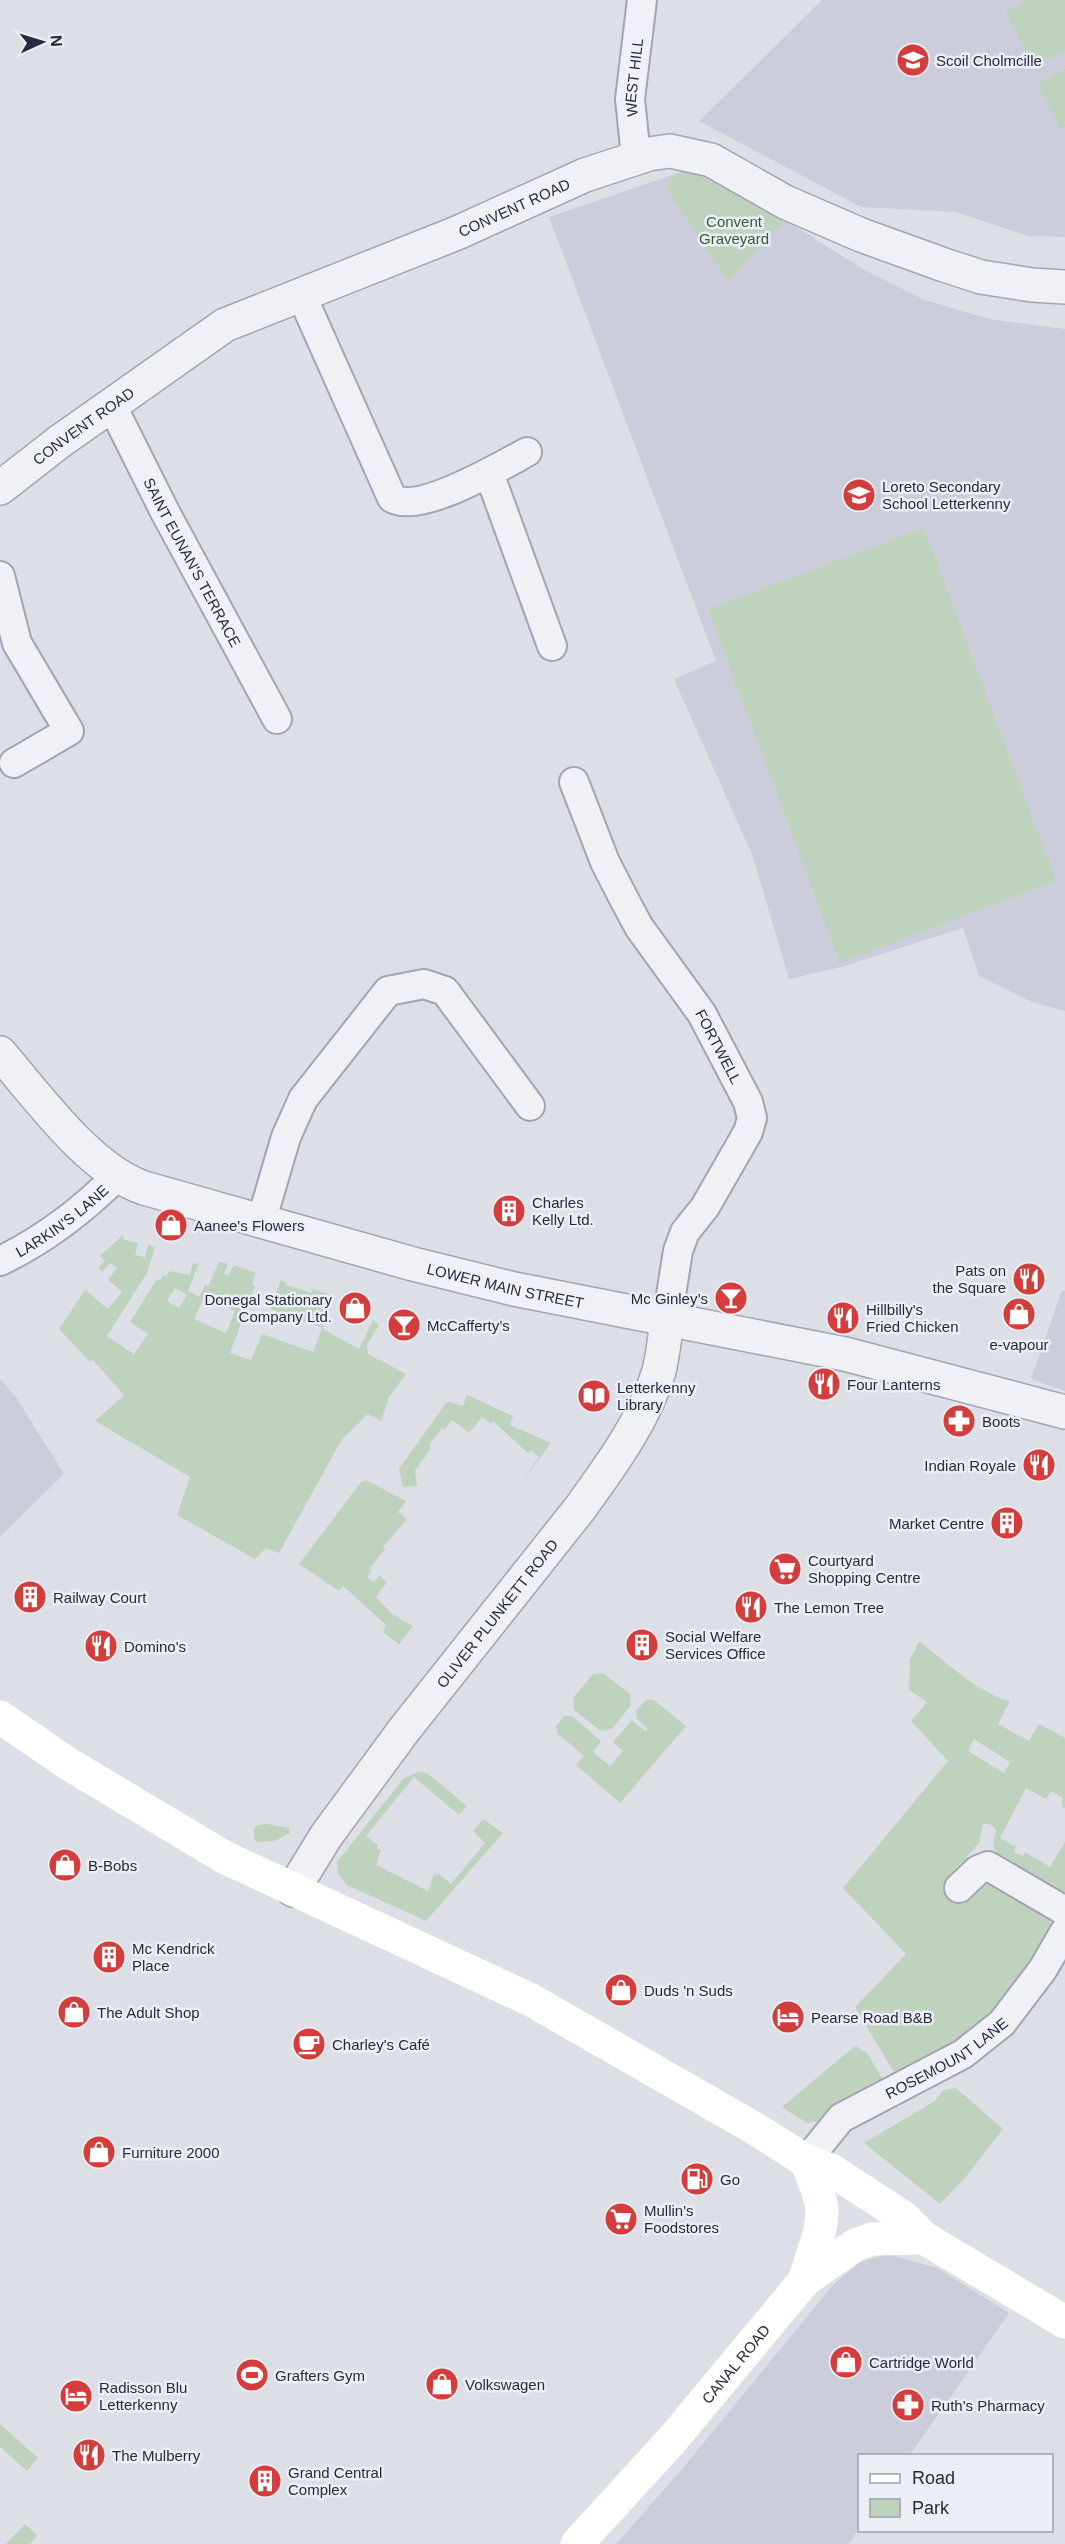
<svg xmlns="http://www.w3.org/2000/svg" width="1065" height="2544" viewBox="0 0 1065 2544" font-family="Arial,sans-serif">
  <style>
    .built { fill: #cbceda }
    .green { fill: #bfd2be; fill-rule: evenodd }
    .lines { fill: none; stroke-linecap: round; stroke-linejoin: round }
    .minor-casing { stroke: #a2a5b1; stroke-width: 32 }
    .tertiary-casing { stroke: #a2a5b1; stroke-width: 36 }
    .minor { stroke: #f0f1f6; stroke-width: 28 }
    .tertiary { stroke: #f0f1f6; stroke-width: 33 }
    .secondary { stroke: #fff; stroke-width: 33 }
    .labels { text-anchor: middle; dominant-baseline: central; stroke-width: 5; stroke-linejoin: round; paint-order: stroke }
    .poi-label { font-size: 15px; fill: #262b3f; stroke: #eceef5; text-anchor: start }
    .street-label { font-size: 15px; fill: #262b3f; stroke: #eceef5 }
    .park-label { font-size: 15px; fill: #345b33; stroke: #eceef5 }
  </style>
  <rect width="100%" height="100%" fill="#dddfe7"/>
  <g class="built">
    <polygon points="822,0 1065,0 1065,237 1028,236 956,212 861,207 699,121"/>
    <polygon points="684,171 785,220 863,269 925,300 989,319 1065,329 1065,1011 1032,1002 979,976 963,928 841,967 789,979 753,857 674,679 716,661 549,217"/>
    <polygon points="1062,1290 1065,1291 1065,1391 1031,1379"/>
    <polygon points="0,1379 16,1397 64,1474 0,1537"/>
    <polygon points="887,2254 937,2268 1009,2313 910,2455 860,2456 859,2528 849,2544 616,2544 683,2468 832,2286 859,2263"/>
  </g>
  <g class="green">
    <polygon points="1029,0 1065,0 1065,52 1034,68 1006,12"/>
    <polygon points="1065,69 1065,127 1060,129 1037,83"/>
    <polygon points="684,171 696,173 785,220 728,282 665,186 677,174"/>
    <polygon points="924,528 1056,881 840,963 708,609"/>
    <path d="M124,1234L122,1239L138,1243L135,1255L145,1257L148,1245L155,1247L147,1273L107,1336L134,1354L148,1334L130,1322L157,1279L160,1281L163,1275L166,1276L170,1271L190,1275L193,1263L199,1264L188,1291L199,1297L205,1285L208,1287L219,1262L228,1264L224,1274L228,1276L234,1265L256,1273L252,1284L255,1286L230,1353L251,1360L262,1334L313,1352L322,1328L270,1309L281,1280L286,1282V1285L311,1293L313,1289L334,1296L323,1329L359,1349L373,1320L379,1325L367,1345L368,1354L406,1374L389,1397L381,1421L368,1414L342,1439L279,1553L266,1548L255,1559L177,1515L190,1477L95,1421L124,1395L93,1360L89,1361L59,1329L85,1290L108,1309L122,1292L108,1280L117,1268L110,1263L102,1272L98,1268L105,1261L100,1256ZM175,1288L187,1295L179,1308L167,1301ZM204,1297L215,1302L217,1297L222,1299L221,1304L235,1311L226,1333L194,1319Z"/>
    <polygon points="467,1395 513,1416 510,1425 551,1443 523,1481 539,1457 531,1451 528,1453 494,1422 491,1424 482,1417 469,1433 452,1420 444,1430 442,1428 429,1446 431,1448 415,1471 417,1486 403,1487 399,1469 446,1403 450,1402 463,1406"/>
    <polygon points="366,1480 406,1501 398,1512 407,1519 383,1547 385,1549 370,1568 372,1570 367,1577 374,1582 379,1575 387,1582 376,1597 392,1614 413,1626 399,1644 383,1632 386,1625 343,1586 339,1591 299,1564 361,1482"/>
    <path d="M919,1641C944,1660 980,1695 1010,1701L998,1724L1029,1741L1039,1724L1065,1738V1808L1062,1807V1797L1051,1791L1046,1799L1026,1788L1000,1838L1016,1847L1014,1852L1023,1856L1025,1852L1050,1867L1065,1842V1892L1058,1893L999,1860L993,1846L996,1829L989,1824H983L979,1843L967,1856L970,1859L946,1888L963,1905L980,1885L990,1880L1050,1915V1924L1047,1935L995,2019L898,2079L855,2007L906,1954L843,1888L948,1761L911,1721L927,1702L909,1690L910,1660ZM974,1739L1010,1762L1004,1773L968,1751Z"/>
    <polygon points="603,1673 630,1694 631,1705 612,1729 601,1731 574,1710 573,1698 593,1674"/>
    <polygon points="646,1700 654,1700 686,1726 620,1803 576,1765 584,1756 557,1733 556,1726 564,1716 572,1716 601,1741 593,1752 610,1766 623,1751 613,1742 632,1720 645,1731 648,1729 637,1719 636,1711"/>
    <polygon points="418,1772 427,1773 467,1806 459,1815 414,1777 366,1836 378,1845 377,1849 381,1849 376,1865 428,1891 434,1874 437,1876 438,1873 451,1884 485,1843 473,1831 483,1819 503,1833 426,1921 347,1885 338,1874 337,1862 404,1778"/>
    <polygon points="267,1824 289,1828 290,1833 274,1841 257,1842 254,1839 254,1829 257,1825"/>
    <polygon points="855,2046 867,2053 886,2085 821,2121 807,2123 782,2107"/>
    <polygon points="956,2088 1003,2129 965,2178 940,2204 864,2143 935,2101 943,2090"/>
    <polygon points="0,2424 38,2458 27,2471 0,2447"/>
    <polygon points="25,2524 37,2535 30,2544 6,2544"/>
  </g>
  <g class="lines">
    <g class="minor-casing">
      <g id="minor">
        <path id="s1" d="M636,157L630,99L642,0"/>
        <path d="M301,294L392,498C419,515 501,466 527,452"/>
        <path id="s2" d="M111,404L165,512L277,719"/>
        <polyline points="489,473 552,646"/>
        <polyline points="0,576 17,643 69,731 14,763"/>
        <path id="s3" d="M574,782L605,862L624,899L639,927L702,1014L748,1102L752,1118L748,1132L705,1207L685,1232L678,1251L667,1320"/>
        <polyline points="261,1222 286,1137 303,1099 388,991 424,984 445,991 530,1106"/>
        <path id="s4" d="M0,1261C44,1240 83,1210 117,1176"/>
        <polyline points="959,1888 978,1870 988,1866 1065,1911"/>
        <path id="s5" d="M806,2161L841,2118L963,2054L1002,2023L1043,1969L1065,1931"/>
      </g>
    </g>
    <g class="tertiary-casing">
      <g id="tertiary">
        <path id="s6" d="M0,488L59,442L225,325L457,233L585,175L649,154L670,151L711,160L785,202L861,235L944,265L981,277L1032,285L1065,287"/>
        <path id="s7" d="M0,1053C38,1097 89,1169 144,1188L413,1264L514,1289L845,1354L1065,1412"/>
        <path id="s8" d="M293,1890L326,1836L404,1730L581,1507C611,1465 644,1421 659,1371C663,1354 665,1337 667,1320"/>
      </g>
    </g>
    <use href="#minor" class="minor"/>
    <use href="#tertiary" class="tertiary"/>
    <g class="secondary">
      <polyline points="0,1717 67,1763 224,1857 531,2000 754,2128 806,2161 831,2170 902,2216 924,2238 1065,2322"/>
      <path d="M805,2280C810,2257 822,2235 822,2211C821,2194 812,2177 806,2161"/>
      <path id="s9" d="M577,2544L672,2440L805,2280L855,2245L872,2239L924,2238"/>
    </g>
  </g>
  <defs>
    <g id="school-disc" transform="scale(1.725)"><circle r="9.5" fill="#d33d3b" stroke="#eceef5"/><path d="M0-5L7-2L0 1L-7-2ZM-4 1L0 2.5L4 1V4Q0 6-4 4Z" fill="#fff"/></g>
    <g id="building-disc" transform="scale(1.725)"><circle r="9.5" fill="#d33d3b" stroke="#eceef5"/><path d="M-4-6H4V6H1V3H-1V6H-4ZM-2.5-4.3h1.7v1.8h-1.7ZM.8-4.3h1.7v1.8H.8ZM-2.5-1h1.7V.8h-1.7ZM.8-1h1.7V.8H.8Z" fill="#fff"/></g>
    <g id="shop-disc" transform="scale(1.725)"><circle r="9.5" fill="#d33d3b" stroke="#eceef5"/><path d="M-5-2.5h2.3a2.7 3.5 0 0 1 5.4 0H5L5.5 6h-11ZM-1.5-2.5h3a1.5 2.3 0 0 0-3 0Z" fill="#fff"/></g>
    <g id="restaurant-disc" transform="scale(1.725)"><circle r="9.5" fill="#d33d3b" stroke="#eceef5"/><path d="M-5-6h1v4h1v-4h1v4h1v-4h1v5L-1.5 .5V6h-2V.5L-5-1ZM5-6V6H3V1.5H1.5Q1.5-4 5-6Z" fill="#fff"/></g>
    <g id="bar-disc" transform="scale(1.725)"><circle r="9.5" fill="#d33d3b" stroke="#eceef5"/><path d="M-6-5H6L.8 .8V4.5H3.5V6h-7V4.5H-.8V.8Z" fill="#fff"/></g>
    <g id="library-disc" transform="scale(1.725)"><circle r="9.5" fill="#d33d3b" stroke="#eceef5"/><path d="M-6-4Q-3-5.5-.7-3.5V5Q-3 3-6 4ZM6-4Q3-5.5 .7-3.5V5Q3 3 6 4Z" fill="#fff"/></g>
    <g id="pharmacy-disc" transform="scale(1.725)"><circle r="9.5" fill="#d33d3b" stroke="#eceef5"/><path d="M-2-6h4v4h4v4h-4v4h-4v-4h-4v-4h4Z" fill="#fff"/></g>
    <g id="supermarket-disc" transform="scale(1.725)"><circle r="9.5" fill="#d33d3b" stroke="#eceef5"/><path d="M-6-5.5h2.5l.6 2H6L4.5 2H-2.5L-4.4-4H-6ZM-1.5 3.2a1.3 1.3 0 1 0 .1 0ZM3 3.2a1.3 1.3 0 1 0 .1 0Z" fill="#fff"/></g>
    <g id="hotel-disc" transform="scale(1.725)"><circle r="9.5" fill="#d33d3b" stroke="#eceef5"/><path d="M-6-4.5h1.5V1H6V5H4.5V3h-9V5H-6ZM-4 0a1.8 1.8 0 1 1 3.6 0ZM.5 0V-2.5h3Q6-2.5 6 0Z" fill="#fff"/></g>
    <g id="cafe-disc" transform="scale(1.725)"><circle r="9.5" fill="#d33d3b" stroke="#eceef5"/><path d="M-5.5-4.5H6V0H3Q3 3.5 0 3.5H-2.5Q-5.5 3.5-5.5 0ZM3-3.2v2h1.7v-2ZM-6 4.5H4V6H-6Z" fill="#fff"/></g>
    <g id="fuel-disc" transform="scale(1.725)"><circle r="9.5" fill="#d33d3b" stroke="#eceef5"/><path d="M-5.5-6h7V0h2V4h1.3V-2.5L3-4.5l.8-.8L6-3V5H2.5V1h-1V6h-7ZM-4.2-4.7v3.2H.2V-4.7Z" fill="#fff"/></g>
    <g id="stadium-disc" transform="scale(1.725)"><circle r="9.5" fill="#d33d3b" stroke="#eceef5"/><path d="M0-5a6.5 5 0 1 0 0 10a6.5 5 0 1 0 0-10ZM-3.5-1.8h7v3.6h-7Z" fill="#fff"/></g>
  </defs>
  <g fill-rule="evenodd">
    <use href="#school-disc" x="913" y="60"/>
    <use href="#school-disc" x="859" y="495"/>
    <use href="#building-disc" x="509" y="1211"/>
    <use href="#shop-disc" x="171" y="1225"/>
    <use href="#restaurant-disc" x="1029" y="1279"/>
    <use href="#bar-disc" x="731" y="1298"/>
    <use href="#shop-disc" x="355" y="1308"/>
    <use href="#shop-disc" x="1019" y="1314"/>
    <use href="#restaurant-disc" x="843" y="1318"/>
    <use href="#bar-disc" x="404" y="1325"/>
    <use href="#restaurant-disc" x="824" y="1384"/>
    <use href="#library-disc" x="594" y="1396"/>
    <use href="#pharmacy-disc" x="959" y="1421"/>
    <use href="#restaurant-disc" x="1039" y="1465"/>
    <use href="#building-disc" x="1007" y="1523"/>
    <use href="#supermarket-disc" x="785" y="1569"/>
    <use href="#building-disc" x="30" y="1597"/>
    <use href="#restaurant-disc" x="751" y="1607"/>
    <use href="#building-disc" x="642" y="1645"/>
    <use href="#restaurant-disc" x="101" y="1646"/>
    <use href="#shop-disc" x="65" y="1865"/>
    <use href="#building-disc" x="109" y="1957"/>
    <use href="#shop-disc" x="621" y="1990"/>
    <use href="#shop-disc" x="74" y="2012"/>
    <use href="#hotel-disc" x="788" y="2017"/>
    <use href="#cafe-disc" x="309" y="2044"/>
    <use href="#shop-disc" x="99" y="2152"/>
    <use href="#fuel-disc" x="697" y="2179"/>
    <use href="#supermarket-disc" x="621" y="2219"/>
    <use href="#shop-disc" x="846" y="2362"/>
    <use href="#stadium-disc" x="252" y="2375"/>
    <use href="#shop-disc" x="442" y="2384"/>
    <use href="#hotel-disc" x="76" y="2396"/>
    <use href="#pharmacy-disc" x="908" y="2405"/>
    <use href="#restaurant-disc" x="89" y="2455"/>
    <use href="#building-disc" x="265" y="2481"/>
  </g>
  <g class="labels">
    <g class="poi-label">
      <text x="936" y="60">Scoil Cholmcille</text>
      <text x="882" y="486">Loreto Secondary<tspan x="882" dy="17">School Letterkenny</tspan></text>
      <text x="532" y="1202">Charles<tspan x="532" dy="17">Kelly Ltd.</tspan></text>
      <text x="194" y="1225">Aanee's Flowers</text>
      <text x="1006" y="1270" text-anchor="end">Pats on<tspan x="1006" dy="17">the Square</tspan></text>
      <text x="708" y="1298" text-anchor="end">Mc Ginley’s</text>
      <text x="332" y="1299" text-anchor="end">Donegal Stationary<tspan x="332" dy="17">Company Ltd.</tspan></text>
      <text x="866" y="1309">Hillbilly's<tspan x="866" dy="17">Fried Chicken</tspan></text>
      <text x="427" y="1325">McCafferty’s</text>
      <text x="1019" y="1344" text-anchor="middle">e-vapour</text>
      <text x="847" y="1384">Four Lanterns</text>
      <text x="617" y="1387">Letterkenny<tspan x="617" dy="17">Library</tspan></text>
      <text x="982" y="1421">Boots</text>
      <text x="1016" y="1465" text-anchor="end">Indian Royale</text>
      <text x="984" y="1523" text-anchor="end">Market Centre</text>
      <text x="808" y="1560">Courtyard<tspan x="808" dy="17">Shopping Centre</tspan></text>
      <text x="53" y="1597">Railway Court</text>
      <text x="774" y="1607">The Lemon Tree</text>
      <text x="665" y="1636">Social Welfare<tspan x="665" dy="17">Services Office</tspan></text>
      <text x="124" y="1646">Domino's</text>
      <text x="88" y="1865">B-Bobs</text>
      <text x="132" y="1948">Mc Kendrick<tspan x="132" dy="17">Place</tspan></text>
      <text x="644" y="1990">Duds 'n Suds</text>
      <text x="97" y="2012">The Adult Shop</text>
      <text x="811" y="2017">Pearse Road B&amp;B</text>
      <text x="332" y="2044">Charley's Café</text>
      <text x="122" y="2152">Furniture 2000</text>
      <text x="720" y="2179">Go</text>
      <text x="644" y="2210">Mullin's<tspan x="644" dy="17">Foodstores</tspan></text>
      <text x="869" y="2362">Cartridge World</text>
      <text x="275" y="2375">Grafters Gym</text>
      <text x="465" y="2384">Volkswagen</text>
      <text x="99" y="2387">Radisson Blu<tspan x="99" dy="17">Letterkenny</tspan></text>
      <text x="931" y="2405">Ruth's Pharmacy</text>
      <text x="112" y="2455">The Mulberry</text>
      <text x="288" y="2472">Grand Central<tspan x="288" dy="17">Complex</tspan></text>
    </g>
    <g class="street-label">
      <text stroke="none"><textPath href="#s1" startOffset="80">WEST HILL</textPath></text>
      <text stroke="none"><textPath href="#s6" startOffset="590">CONVENT ROAD</textPath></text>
      <text stroke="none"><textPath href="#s6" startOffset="104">CONVENT ROAD</textPath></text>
      <text stroke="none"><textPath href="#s2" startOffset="178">SAINT EUNAN'S TERRACE</textPath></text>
      <text stroke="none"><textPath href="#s3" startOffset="303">FORTWELL</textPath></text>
      <text stroke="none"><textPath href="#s4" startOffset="74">LARKIN'S LANE</textPath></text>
      <text stroke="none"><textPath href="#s7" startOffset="574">LOWER MAIN STREET</textPath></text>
      <text stroke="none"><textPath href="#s8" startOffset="344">OLIVER PLUNKETT ROAD</textPath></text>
      <text stroke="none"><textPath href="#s5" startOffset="177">ROSEMOUNT LANE</textPath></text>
      <text stroke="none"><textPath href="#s9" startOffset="240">CANAL ROAD</textPath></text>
    </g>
    <g class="park-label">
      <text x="734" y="221">Convent<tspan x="734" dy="17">Graveyard</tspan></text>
    </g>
  </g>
  <rect x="858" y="2454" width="195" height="78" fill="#eceef5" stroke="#9da0ac" stroke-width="1.5"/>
  <rect x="870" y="2474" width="30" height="9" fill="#ffffff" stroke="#9da0ac" stroke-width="1.5"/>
  <text x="912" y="2484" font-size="18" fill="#262b3f">Road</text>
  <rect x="870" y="2499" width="30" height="18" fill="#bfd2be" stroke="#9da0ac" stroke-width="1.5"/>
  <text x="912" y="2514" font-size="18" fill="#262b3f">Park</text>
  <g transform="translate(42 42) rotate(86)" stroke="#eceef5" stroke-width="4.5" paint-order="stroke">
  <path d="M0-4.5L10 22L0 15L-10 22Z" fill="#262b3f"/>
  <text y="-9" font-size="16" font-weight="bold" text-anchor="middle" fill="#262b3f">N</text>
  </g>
</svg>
